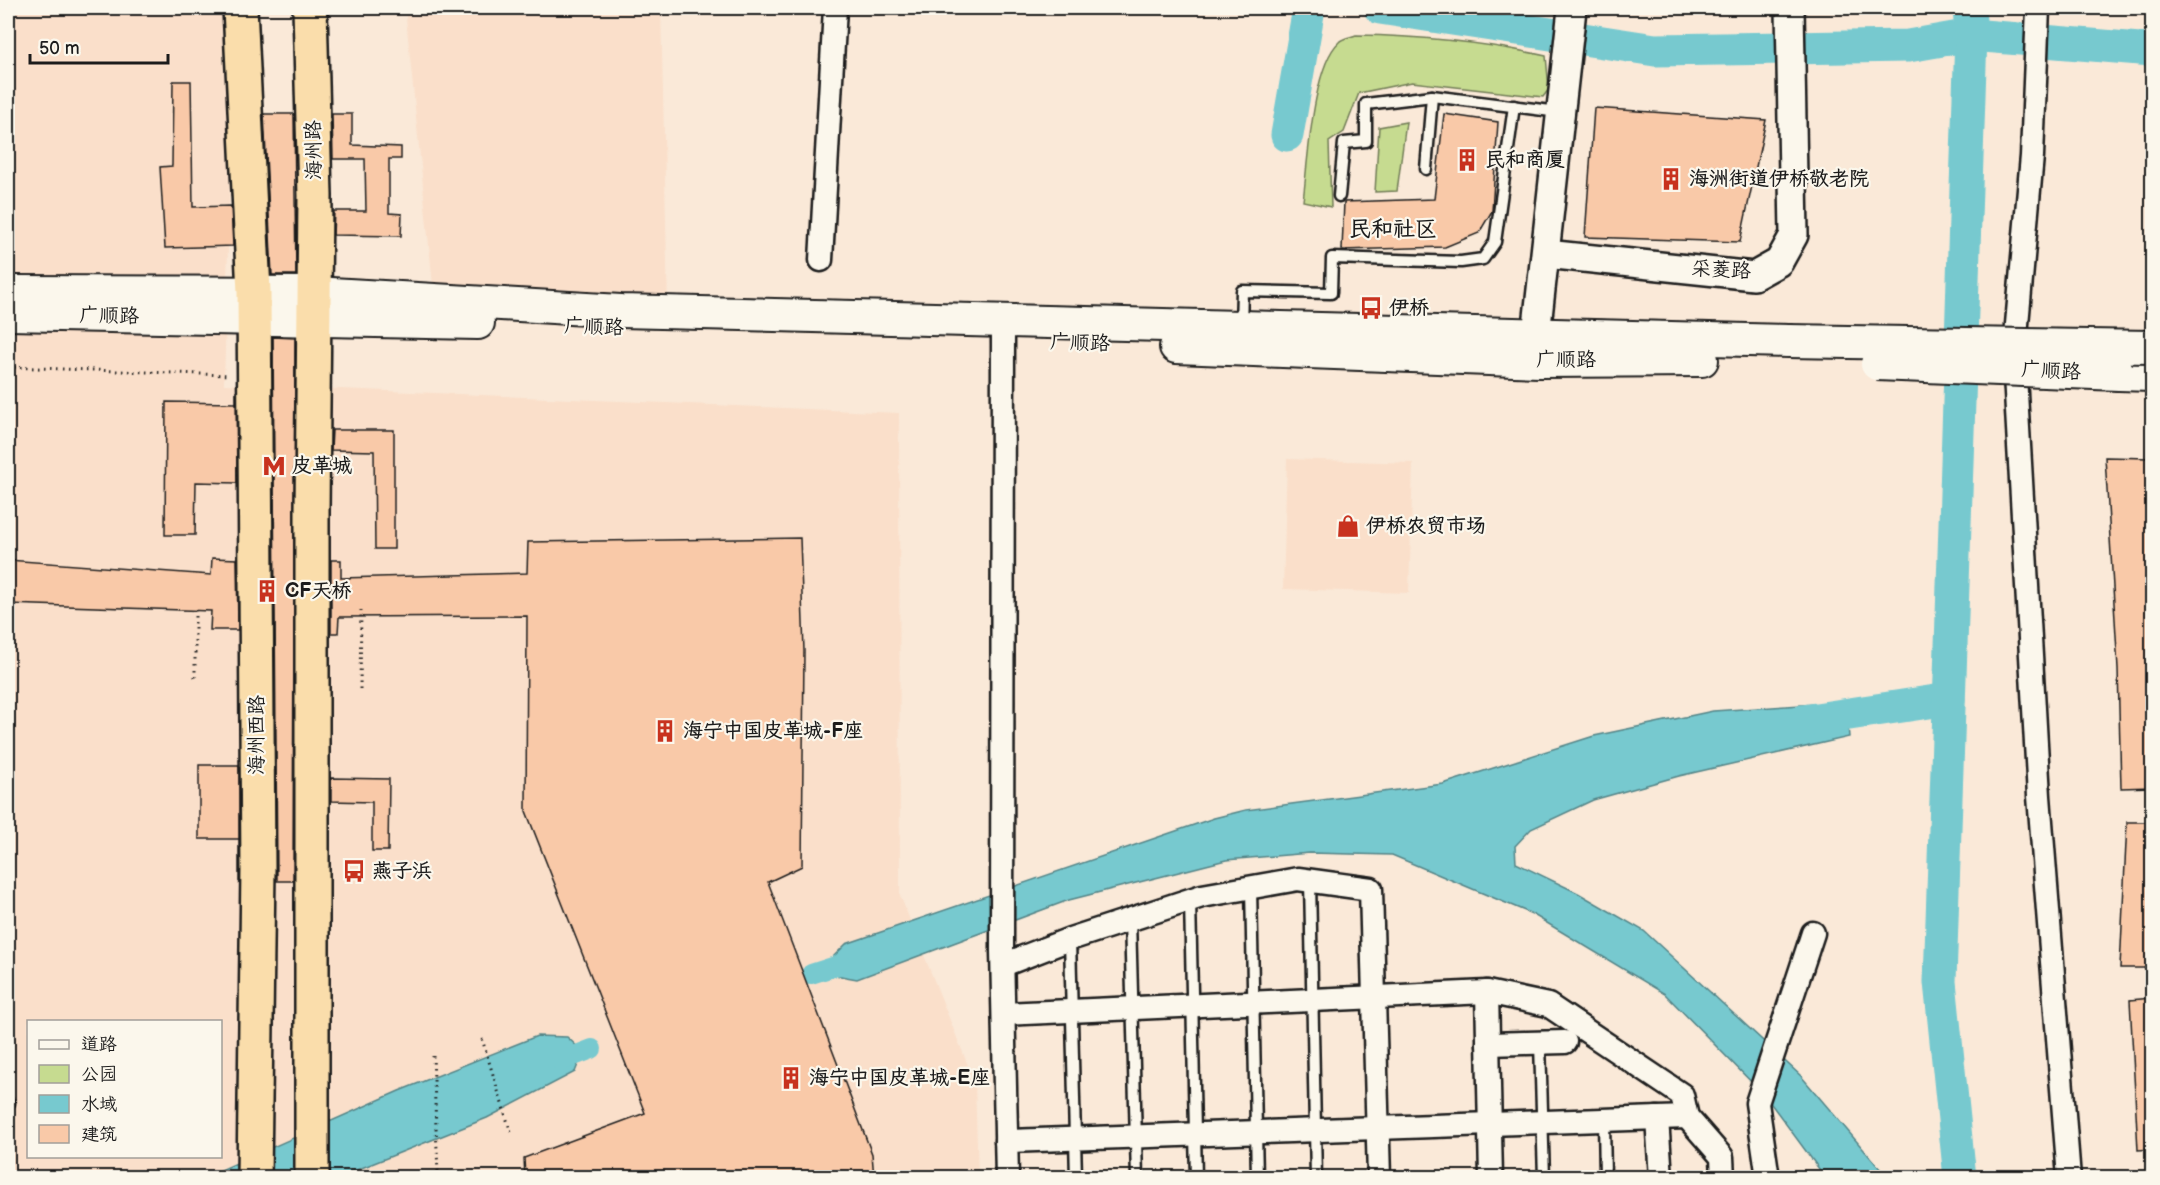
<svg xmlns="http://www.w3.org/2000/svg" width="2160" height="1185" viewBox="0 0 2160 1185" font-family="'Balsamiq Sans','LXGW WenKai TC',sans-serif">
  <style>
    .built { fill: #fadfca; fill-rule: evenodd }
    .green { fill: #c6db90; stroke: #717c56; stroke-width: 1.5 }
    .water { fill: #77c9cf; stroke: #538487; stroke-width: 1.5 }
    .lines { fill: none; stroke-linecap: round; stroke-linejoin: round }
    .canal { stroke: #77c9cf; stroke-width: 20 }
    .river { stroke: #77c9cf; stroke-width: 33 }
    .building { fill: #f9c9a8; stroke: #1c1c1c; stroke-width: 1.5 }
    .service-casing { stroke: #1c1c1c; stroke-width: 15 }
    .minor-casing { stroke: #1c1c1c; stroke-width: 27 }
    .tertiary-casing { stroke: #1c1c1c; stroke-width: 32 }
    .secondary-casing { stroke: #1c1c1c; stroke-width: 36 }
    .trunk-casing { stroke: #1c1c1c; stroke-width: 38 }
    .path { stroke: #1c1c1c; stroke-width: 3; stroke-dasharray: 1.5 4.5; stroke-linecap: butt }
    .service { stroke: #fbf7ec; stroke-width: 10 }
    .minor { stroke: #fbf7ec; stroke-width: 22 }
    .tertiary { stroke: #fbf7ec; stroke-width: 27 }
    .secondary { stroke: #fbf7ec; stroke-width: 32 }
    .trunk { stroke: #faddab; stroke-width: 33 }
    .secondary-bridge-casing { stroke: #1c1c1c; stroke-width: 36; stroke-linecap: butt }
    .secondary-bridge { stroke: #fbf7ec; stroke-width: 32 }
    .labels { text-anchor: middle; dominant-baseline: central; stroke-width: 4.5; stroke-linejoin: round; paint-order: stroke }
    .street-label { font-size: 20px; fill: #1c1c1c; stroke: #fbf7ec }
    .poi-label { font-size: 20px; font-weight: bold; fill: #1c1c1c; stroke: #fbf7ec; text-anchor: start }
    .quarter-label { font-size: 22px; font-weight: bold; fill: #1c1c1c; stroke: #fbf7ec }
  </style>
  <rect width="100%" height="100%" fill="#fae9d8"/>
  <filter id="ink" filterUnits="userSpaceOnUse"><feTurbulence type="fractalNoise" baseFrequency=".0167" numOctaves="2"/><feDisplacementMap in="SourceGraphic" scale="12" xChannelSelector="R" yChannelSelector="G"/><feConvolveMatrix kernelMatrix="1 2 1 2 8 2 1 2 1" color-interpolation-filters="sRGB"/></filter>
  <g filter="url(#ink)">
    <g class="built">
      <path d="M8,8H235L224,384L899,413L900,895L975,1083L978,1177H8ZM28,1022H220V1156H28Z"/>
      <polygon points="405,8 661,8 668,307 433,285"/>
      <polygon points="1287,459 1413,463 1409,593 1283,589"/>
    </g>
    <g class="green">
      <path d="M1356,35C1421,36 1483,42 1546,56L1549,89L1543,97L1412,82L1359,93L1344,132L1329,142L1331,207L1303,201C1308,163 1312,67 1339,42C1342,38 1351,37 1356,35Z"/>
      <polygon points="1406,122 1397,191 1375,192 1379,127"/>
    </g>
    <g class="water">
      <polygon points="1846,702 1849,737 1679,776 1593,800 1531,829 1515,846 1516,863 1578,893 1644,931 1801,1076 1887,1177 1825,1177 1766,1097 1665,994 1532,914 1392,855 1310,853 1226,860 1069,900 857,979 818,972 846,944 1214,818 1246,810 1443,784 1594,736 1713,711"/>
      <polygon points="537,1036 567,1037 583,1052 575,1072 487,1118 339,1177 203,1178 399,1091"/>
    </g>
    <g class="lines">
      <g class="canal">
        <polyline points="811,974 842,964"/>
        <polyline points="561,1061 592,1049"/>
      </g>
      <g class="river">
        <polyline points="1380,8 1655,50 1908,46 1971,35 2152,50"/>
        <polyline points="1287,135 1309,8"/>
        <polyline points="1803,721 1949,699"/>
        <polyline points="1960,1178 1940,982 1971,35 1969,8"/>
      </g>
    </g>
    <g class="building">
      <polygon points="173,81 191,81 193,207 231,206 233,246 165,248 160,167 172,166"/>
      <polygon points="1594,108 1766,120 1740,242 1585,237"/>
      <polygon points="264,114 294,114 296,275 272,275"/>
      <polygon points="332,114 352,114 352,145 401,147 401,159 389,159 389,213 402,214 401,236 333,235 334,211 366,211 365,159 333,159"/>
      <polygon points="1444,114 1498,122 1492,211 1479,233 1445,247 1342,250 1344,202 1434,199"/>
      <polygon points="273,337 295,338 293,881 277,881"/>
      <polygon points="236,390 237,483 196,482 195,535 165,535 166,402 236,403"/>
      <polygon points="332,430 394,430 394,549 375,549 374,451 331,450"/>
      <polygon points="2105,457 2149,458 2152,571 2152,787 2121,788 2118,668"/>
      <polygon points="800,538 804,651 802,866 768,882 872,1154 874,1178 525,1178 524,1158 645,1113 526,811 527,616 339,617 338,633 331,633 331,560 341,560 341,578 527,573 528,542"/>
      <polygon points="212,558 237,559 238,630 210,630 211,611 8,604 8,560 211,575"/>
      <polygon points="199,765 239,765 239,882 239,839 199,839"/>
      <polygon points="331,778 389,779 388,851 372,851 372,802 331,801"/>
      <polygon points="2127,822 2152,822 2152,968 2120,968"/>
      <polygon points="2152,998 2152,1149 2138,1150 2130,1000"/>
    </g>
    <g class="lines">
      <g class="service-casing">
        <g id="service">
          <polyline points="1426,169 1432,96"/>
          <polyline points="1339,196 1344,143 1366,141 1366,104 1432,96 1559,112"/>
          <polyline points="1241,325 1242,291 1331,293 1332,258 1461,262 1483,259 1495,242 1514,106"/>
          <polyline points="1310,881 1316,1178"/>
          <polyline points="1251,888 1257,1178"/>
          <polyline points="1190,900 1196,1178"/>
          <polyline points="1130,919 1137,1178"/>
          <polyline points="1070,939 1076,1178"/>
          <polyline points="1540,1043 1544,1178"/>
          <polyline points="8,1103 9,1103"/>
          <polyline points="1604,1120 1605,1178"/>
        </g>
      </g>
      <g class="minor-casing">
        <g id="minor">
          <polyline points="2038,8 2032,156 2014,358 2039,796 2069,1178"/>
          <polyline points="821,260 835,8"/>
          <polyline points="1003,321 1002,951 1007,1178"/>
          <polyline points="1003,965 1070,939 1202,896 1298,879 1371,889 1379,1178"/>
          <polyline points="1487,992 1491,1178"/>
          <polyline points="1004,1014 1487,992 1548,1005 1682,1095 1687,1117 1722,1157 1723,1178"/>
          <polyline points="1488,1044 1565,1042"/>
          <polyline points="1657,1118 1661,1178"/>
          <polyline points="1006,1141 1687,1117"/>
          <polyline points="1768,1178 1757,1103 1813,933"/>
        </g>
      </g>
      <g class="tertiary-casing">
        <g id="tertiary">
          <polyline points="1546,254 1754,276 1779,262 1794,235 1790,8"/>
          <polyline points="1536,335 1572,9"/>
        </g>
      </g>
      <g class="secondary-casing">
        <g id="secondary">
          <polyline points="8,292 314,293 621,311 1789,341"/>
          <polyline points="8,314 478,323"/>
          <polyline points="1176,347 1539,361 1702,360"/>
          <polyline points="2119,374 2152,375"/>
        </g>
      </g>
      <g class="trunk-casing">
        <g id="trunk">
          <polyline points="240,8 254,292 258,869 254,1178"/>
          <polyline points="310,8 315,196 312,512 312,1178"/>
        </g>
      </g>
      <g class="path">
        <polyline points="8,367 229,375"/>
        <polyline points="195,610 195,680"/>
        <polyline points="360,689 361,610"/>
        <polyline points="482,1039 512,1136"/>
        <polyline points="433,1056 438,1173"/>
      </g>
      <use href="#service" class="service"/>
      <use href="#minor" class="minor"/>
      <use href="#tertiary" class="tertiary"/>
      <use href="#secondary" class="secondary"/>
      <use href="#trunk" class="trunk"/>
      <g class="secondary-bridge-casing">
        <g id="secondary-bridge">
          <polyline points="1789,341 2152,347"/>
          <polyline points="1877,364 2119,374"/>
        </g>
      </g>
      <use href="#secondary-bridge" class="secondary-bridge"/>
    </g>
  </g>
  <defs>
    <g id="building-bare" transform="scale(1.8)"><path d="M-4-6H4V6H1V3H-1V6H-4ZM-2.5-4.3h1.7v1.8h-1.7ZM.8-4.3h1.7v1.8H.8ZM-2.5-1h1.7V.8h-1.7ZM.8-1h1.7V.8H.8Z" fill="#c8321e" stroke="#fbf7ec" stroke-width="2.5" paint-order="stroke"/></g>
    <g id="bus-bare" transform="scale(1.8)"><path d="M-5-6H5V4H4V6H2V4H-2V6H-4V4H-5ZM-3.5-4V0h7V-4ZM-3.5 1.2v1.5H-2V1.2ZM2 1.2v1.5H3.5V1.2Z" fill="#c8321e" stroke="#fbf7ec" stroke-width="2.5" paint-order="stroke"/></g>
    <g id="metro-bare" transform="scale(1.8)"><path d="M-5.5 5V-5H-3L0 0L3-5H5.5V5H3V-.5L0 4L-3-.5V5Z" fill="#c8321e" stroke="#fbf7ec" stroke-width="2.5" paint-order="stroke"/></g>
    <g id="shop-bare" transform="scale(1.8)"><path d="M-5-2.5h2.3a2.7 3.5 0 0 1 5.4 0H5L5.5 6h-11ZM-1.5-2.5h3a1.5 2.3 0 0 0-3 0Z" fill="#c8321e" stroke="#fbf7ec" stroke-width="2.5" paint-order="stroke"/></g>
  </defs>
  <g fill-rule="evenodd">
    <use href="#building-bare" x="1467" y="160"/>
    <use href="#building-bare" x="1671" y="179"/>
    <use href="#bus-bare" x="1371" y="308"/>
    <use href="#metro-bare" x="274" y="466"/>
    <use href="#shop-bare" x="1348" y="526"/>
    <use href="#building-bare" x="267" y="591"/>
    <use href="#building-bare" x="665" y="731"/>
    <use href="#bus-bare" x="354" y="871"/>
    <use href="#building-bare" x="791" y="1078"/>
  </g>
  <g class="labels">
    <g class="street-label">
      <text transform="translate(314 150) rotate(-91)">海州路</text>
      <text transform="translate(1721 270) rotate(3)">采菱路</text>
      <text transform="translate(109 316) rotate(1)">广顺路</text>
      <text transform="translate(594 327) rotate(2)">广顺路</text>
      <text transform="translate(1080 343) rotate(2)">广顺路</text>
      <text x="1566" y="360">广顺路</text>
      <text transform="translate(2051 371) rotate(3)">广顺路</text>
      <text transform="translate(257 735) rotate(-90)">海州西路</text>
    </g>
    <g class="poi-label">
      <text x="1485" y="160">民和商厦</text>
      <text x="1689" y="179">海洲街道伊桥敬老院</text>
      <text x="1389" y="308">伊桥</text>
      <text x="292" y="466">皮革城</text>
      <text x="1366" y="526">伊桥农贸市场</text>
      <text x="285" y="591">CF天桥</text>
      <text x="683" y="731">海宁中国皮革城-F座</text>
      <text x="372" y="871">燕子浜</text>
      <text x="809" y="1078">海宁中国皮革城-E座</text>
    </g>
    <g class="quarter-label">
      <text x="1393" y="229">民和社区</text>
    </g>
  </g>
  <rect width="2160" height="1185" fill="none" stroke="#fbf7ec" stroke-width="30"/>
  <rect x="15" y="15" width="2130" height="1155" fill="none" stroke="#1c1c1c" stroke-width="2" filter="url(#ink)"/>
  <rect x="27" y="1020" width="195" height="138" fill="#fbf7ec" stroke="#a29f99" stroke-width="1.5"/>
  <rect x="39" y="1040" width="30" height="9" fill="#fbf7ec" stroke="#a29f99" stroke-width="1.5"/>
  <text x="81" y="1050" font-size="18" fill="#1c1c1c">道路</text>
  <rect x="39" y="1065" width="30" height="18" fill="#c6db90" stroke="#a29f99" stroke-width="1.5"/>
  <text x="81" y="1080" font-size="18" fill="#1c1c1c">公园</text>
  <rect x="39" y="1095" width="30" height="18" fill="#77c9cf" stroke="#a29f99" stroke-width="1.5"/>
  <text x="81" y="1110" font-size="18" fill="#1c1c1c">水域</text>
  <rect x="39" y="1125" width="30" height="18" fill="#f9c9a8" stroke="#a29f99" stroke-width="1.5"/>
  <text x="81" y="1140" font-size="18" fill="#1c1c1c">建筑</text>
  <path d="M30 54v9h138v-9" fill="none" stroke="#1c1c1c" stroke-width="3"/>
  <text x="39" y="54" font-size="18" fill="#1c1c1c" stroke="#fbf7ec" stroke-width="4.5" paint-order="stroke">50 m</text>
</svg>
